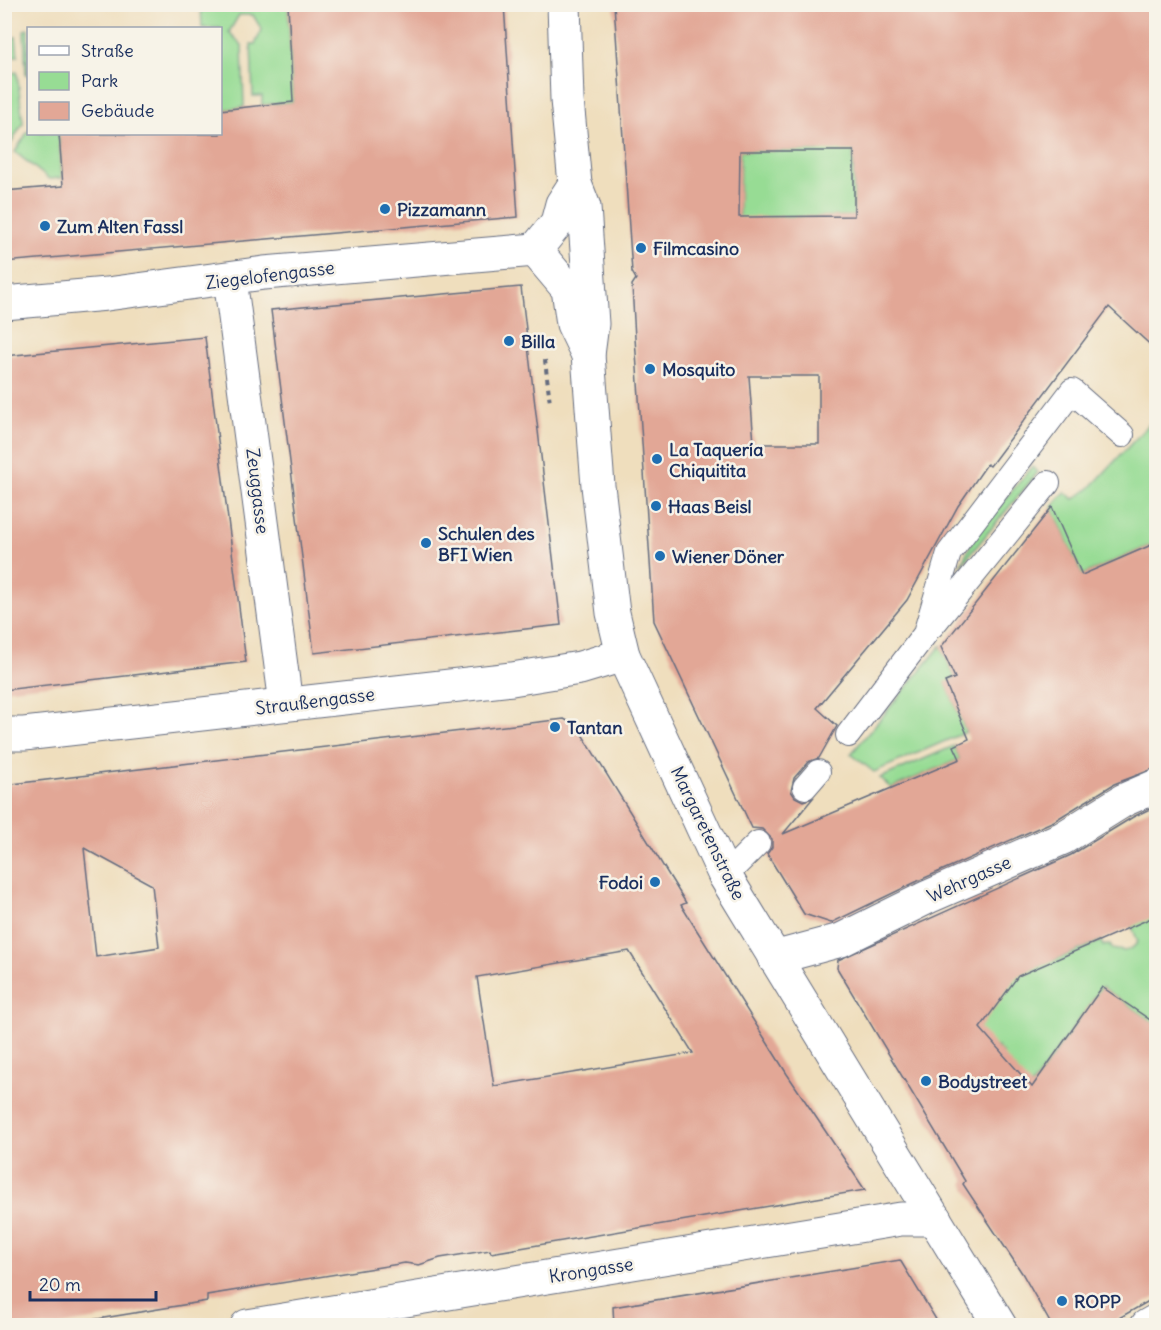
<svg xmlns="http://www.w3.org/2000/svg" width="1161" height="1330" viewBox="0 0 1161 1330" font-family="Delius,sans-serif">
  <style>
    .green { fill: #97dc94; stroke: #598679; stroke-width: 1.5 }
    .building { fill: #e2a796; fill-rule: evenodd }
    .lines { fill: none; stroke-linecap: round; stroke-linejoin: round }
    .lane-casing { stroke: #656c7f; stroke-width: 26 }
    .street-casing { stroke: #656c7f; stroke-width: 35 }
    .secondary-casing { stroke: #656c7f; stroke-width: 35 }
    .path { stroke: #656c7f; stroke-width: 4; stroke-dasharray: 4.5 4.5; stroke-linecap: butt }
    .lane { stroke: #fff; stroke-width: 24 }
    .street { stroke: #fff; stroke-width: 33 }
    .secondary { stroke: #fff; stroke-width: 33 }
    .poi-dot { fill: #1f6fb2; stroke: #f7f3e8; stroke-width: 2 }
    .labels { text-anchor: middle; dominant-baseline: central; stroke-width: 5; stroke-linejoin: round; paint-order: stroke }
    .poi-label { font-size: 18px; font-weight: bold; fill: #1b2f5e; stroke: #f7f3e8; text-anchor: start }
    .street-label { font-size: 18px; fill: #1b2f5e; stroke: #f7f3e8 }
  </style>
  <rect width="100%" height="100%" fill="#f7f3e8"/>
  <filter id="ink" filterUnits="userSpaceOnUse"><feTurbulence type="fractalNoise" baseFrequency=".0167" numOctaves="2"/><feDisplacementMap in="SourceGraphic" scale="12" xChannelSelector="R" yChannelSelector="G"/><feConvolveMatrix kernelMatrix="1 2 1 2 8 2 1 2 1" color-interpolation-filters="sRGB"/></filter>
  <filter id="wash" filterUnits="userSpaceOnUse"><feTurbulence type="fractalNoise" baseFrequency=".008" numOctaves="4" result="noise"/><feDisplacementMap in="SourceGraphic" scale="24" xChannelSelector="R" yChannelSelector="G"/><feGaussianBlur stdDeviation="1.35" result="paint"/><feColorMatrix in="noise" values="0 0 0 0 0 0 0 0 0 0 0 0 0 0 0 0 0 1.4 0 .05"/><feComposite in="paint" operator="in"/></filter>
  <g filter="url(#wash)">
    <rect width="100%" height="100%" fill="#efdebd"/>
    <g class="green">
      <polygon points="201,5 288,5 293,102 262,105 262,96 253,96 251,44 255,44 262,30 253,15 239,15 229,32 242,45 244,107 221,110 220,28 202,28"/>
      <polygon points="28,29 28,75 26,75 24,30"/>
      <polygon points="16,37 18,56 5,57 5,39"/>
      <polygon points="17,72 23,123 5,153 5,74"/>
      <polygon points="853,111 854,216 739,218 740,151 819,151"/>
      <polygon points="28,131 59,134 62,178 49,179 15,152"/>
      <polygon points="1156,417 1156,543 1082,575 1052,507 1065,492 1074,499 1090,488"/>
      <polygon points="1032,467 1038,472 959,568 976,534"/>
      <polygon points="941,646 955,678 946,683 966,732 874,772 851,754"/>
      <polygon points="954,746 960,759 891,788 880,778"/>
      <path d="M1156,913V1024L1102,987L1013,1113L1003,1054L997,1047L970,1038L1016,976L1101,941L1103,946L1110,944L1112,949C1125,952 1130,952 1138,942L1131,924Z"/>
    </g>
    <g id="blocks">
      <g class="building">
        <polygon points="288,4 504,4 518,217 4,262 4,191 63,186 59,134 220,134 220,110 293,102"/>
        <path d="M614,4H1118L1156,10V350L1109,307L990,466L987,464L958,506L907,600L817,708L837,726L819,758L808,762L794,778L791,791L795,797L803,801L813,798L783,834L960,759L954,746L969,739L945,682L955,678L941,647L1052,507L1082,575L1156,543V768L1114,784L1054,821L920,880L831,923L804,914L767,854L772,847V839L762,829L752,828L654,621L635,338L632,285L636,279L632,272ZM740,151H854V216L739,217ZM749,376H819V444H754Z"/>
        <polygon points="521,287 561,625 314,653 271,310"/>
        <polygon points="205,337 246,662 4,690 4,356"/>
        <path d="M564,719L577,726L686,903L681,905L787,1074L865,1190L491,1253L490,1250L440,1258L419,1265L405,1263L207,1295V1301L55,1326H4V785ZM84,848L152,885L159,947L96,957ZM629,951L693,1053L494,1086L477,977Z"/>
        <polygon points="1156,806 1156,916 1018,976 980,1028 1032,1087 1102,987 1156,1024 1156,1297 1105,1326 1052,1326 1022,1273 963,1184 965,1181 837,968 838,960 1071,855 1133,817"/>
        <polygon points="900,1260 940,1326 614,1326 613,1307"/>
      </g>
    </g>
  </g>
  <g filter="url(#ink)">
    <use href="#blocks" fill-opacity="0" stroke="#656c7f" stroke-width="1.5"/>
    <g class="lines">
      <g class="lane-casing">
        <g id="lane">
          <polyline points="932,626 1048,483"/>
          <polyline points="848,735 925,634 949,553 1072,391 1122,435"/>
          <polyline points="805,787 818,772"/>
          <polyline points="725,876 758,843"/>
        </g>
      </g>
      <g class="street-casing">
        <g id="street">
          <polyline points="535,250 568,289 573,324 588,355"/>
          <polyline points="535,250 557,223 562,204 575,184"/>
          <polyline points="230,279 286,704"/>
          <polyline points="4,303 107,294 264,273 535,250"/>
          <polyline points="4,734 24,734 512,679 580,668 623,655"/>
          <polyline points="774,958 841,940 928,897 1063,838 1124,800 1156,786"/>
          <polyline points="247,1326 901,1219 935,1219"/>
          <polyline points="1147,1326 1156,1321"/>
        </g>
      </g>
      <g class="secondary-casing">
        <polyline id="secondary" points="564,4 567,100 575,184 584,207 592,324 588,355 598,486 613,613 623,655 725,876 1000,1326"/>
      </g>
      <polyline class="path" points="545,360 550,403"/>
      <use href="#lane" class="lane"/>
      <use href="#street" class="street"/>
      <use href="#secondary" class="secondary"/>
    </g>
  </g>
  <g class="poi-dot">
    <circle cx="385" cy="209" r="6"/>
    <circle cx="45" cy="226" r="6"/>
    <circle cx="641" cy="248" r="6"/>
    <circle cx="509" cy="341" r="6"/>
    <circle cx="650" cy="369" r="6"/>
    <circle cx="657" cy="459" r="6"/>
    <circle cx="656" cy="506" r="6"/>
    <circle cx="426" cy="543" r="6"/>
    <circle cx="660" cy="556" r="6"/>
    <circle cx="555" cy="727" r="6"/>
    <circle cx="655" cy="882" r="6"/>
    <circle cx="926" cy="1081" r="6"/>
    <circle cx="1062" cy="1301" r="6"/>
  </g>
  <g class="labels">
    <g class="poi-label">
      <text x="397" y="209">Pizzamann</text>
      <text x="57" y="226">Zum Alten Fassl</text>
      <text x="653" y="248">Filmcasino</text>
      <text x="521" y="341">Billa</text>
      <text x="662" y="369">Mosquito</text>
      <text x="669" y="449">La Taquería<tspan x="669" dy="21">Chiquitita</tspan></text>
      <text x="668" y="506">Haas Beisl</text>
      <text x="438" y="533">Schulen des<tspan x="438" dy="21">BFI Wien</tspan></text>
      <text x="672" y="556">Wiener Döner</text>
      <text x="567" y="727">Tantan</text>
      <text x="643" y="882" text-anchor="end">Fodoi</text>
      <text x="938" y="1081">Bodystreet</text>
      <text x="1074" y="1301">ROPP</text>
    </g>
    <g class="street-label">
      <text transform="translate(270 275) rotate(-7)">Ziegelofengasse</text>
      <text transform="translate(258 491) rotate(83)">Zeuggasse</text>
      <text transform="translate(315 701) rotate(-7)">Straußengasse</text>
      <text transform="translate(708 833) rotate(64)">Margaretenstraße</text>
      <text transform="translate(969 879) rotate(-24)">Wehrgasse</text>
      <text transform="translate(591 1270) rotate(-9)">Krongasse</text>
    </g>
  </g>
  <rect width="1161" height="1330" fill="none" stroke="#f7f3e8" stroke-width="24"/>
  <rect x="27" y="27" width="195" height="108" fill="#f7f3e8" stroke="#9fa5b1" stroke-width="1.5"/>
  <rect x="39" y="46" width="30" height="9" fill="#ffffff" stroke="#9fa5b1" stroke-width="1.5"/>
  <text x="81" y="57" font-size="18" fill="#1b2f5e">Straße</text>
  <rect x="39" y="72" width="30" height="18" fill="#97dc94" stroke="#9fa5b1" stroke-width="1.5"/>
  <text x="81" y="87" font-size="18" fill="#1b2f5e">Park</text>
  <rect x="39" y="102" width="30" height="18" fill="#e2a796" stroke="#9fa5b1" stroke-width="1.5"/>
  <text x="81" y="117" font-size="18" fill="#1b2f5e">Gebäude</text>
  <path d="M30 1291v9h126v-9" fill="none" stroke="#1b2f5e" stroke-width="3"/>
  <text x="39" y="1291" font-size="18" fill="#1b2f5e" stroke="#f7f3e8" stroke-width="4.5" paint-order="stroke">20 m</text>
</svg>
